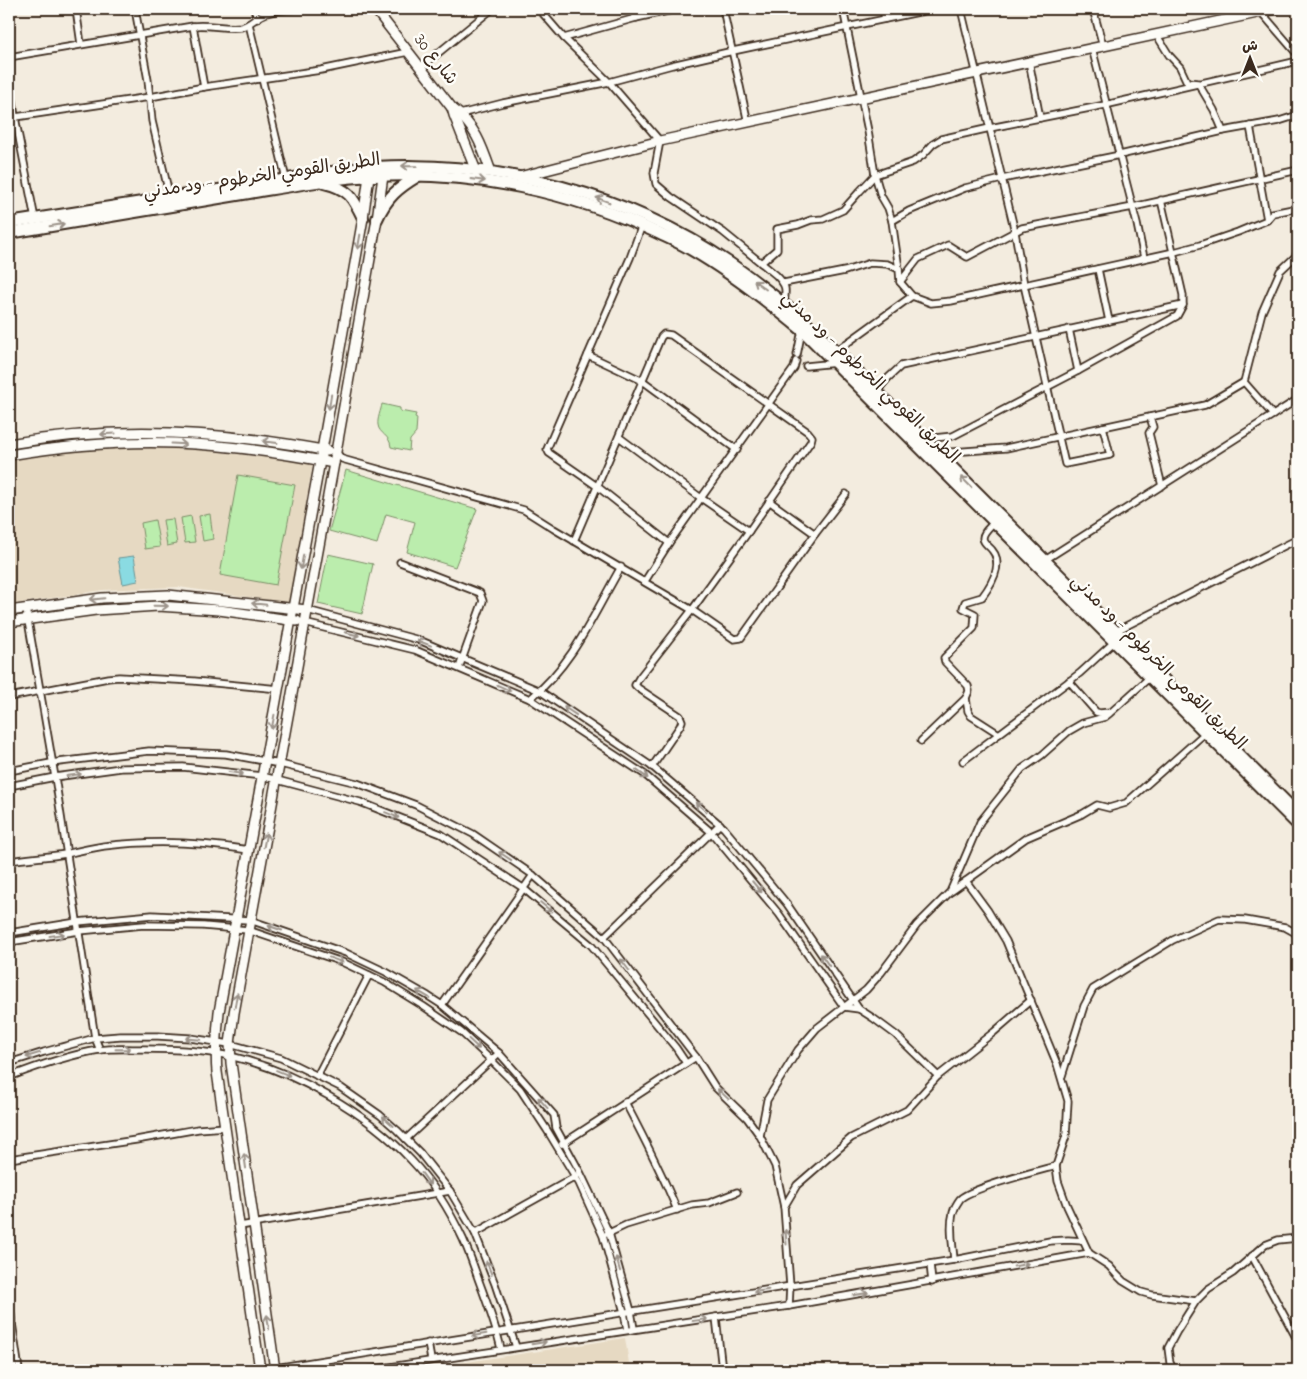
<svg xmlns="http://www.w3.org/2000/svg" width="1307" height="1379" viewBox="0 0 1307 1379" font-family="'Indie Flower','Playpen Sans Arabic',sans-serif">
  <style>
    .built { fill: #e6d9c2 }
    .green { fill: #bbedad; stroke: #7b8c66 }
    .water { fill: #8adbe2; stroke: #6a9494 }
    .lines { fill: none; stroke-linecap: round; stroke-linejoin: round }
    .street-casing { stroke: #3b2a1e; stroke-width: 9 }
    .secondary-casing { stroke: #3b2a1e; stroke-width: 12 }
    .highway-casing { stroke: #3b2a1e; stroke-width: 14 }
    .street { stroke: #fdfcf7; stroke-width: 5.5 }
    .secondary { stroke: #fdfcf7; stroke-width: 9 }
    .highway { stroke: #fdfcf7; stroke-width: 10 }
    .oneway { stroke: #9c938a }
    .labels { text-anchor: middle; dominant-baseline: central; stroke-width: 5; stroke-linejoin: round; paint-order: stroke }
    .street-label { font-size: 18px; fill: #3b2a1e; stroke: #fdfcf7 }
  </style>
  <rect width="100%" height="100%" fill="#f3ecdf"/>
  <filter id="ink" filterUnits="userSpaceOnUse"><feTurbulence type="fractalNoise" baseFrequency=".02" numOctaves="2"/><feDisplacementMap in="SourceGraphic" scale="10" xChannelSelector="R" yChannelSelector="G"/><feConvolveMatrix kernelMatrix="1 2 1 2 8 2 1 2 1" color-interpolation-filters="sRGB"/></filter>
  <g filter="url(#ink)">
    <g class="built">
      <polygon points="166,446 313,463 289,603 179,587 103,590 9,605 9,460 90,448"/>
      <polygon points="625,1338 630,1370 455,1370 454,1364"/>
    </g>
    <g class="green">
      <path d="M382,404L400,408V411L416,414L415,417L417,418L416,433L410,440L409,451L391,447C390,435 379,434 378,425C377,419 381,410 382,404Z"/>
      <polygon points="346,470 477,509 455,567 407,552 415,522 386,514 377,544 329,531"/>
      <polygon points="238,475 295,485 276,585 220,575"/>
      <polygon points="210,514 213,539 203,541 199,516"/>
      <polygon points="191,516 195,542 185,543 181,518"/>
      <polygon points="173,519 177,544 167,546 163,520"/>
      <polygon points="155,520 160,547 145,549 141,523"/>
      <polygon points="328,554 373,564 362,614 318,604"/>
    </g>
    <polygon class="water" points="134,556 138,581 123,584 118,558"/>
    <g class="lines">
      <g class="street-casing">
        <g id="street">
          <polyline points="76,9 81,44"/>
          <polyline points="135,9 148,80 152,121 170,198"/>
          <polyline points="254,9 257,19"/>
          <path d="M539,9L564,38L609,82L660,141L654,173L656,184L671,197L723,232L776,275C787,286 786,289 784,304"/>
          <polyline points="634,9 636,18"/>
          <polyline points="723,9 748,123"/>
          <polyline points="843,9 868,131 875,175 881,196 888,208 892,221 899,269 900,282 912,296"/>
          <polyline points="883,9 885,19"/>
          <polyline points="961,9 1015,232 1024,285 1065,464 1110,455 1103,427"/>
          <polyline points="1093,9 1103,46"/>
          <polyline points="1261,12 1298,55"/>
          <polyline points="249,24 286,179"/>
          <polyline points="193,26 204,87"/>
          <polyline points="1156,34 1169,55 1180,67 1187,82 1198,83 1214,110 1223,131"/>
          <polyline points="564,38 636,18 677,9"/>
          <polyline points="1092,48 1137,224 1144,258"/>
          <path d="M9,57L193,26C209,24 225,29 241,27C250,25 254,19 262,15C271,10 284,10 293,9"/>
          <polyline points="1029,61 1040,118"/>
          <polyline points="421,67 492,9"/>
          <polyline points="9,73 15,117 35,219"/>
          <polyline points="460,114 503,103 609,82 672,65 733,51 933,9"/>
          <polyline points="9,118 150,97 204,87 321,70 408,52"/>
          <polyline points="1250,126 1267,220"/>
          <polyline points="892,221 909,211 965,188 1002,179 1120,155 1223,131 1279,121 1298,115"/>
          <polyline points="642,225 630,258 547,449 549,453 598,487 669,543"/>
          <polyline points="761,263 777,249 777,229 798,225 811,220 823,219 843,210 860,191 875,175 913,162 923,155 933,144 941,139 990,128 1105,105 1298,61"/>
          <polyline points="1098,269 1109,321"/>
          <polyline points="900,282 918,259 948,245 967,257 1022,228 1133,207 1298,170"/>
          <polyline points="784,283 845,271 870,263 887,264 899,269"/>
          <polyline points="1069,329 1078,371"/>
          <polyline points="836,351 912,296 931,303 951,301 1174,252 1200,245 1238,232 1267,220 1273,213 1298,208"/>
          <polyline points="588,355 643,381 737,450"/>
          <polyline points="797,355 802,330"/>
          <polyline points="806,366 836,363"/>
          <polyline points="876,392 888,378 901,366 1183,305"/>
          <polyline points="1273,415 1244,382 1262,312 1280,271 1298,254"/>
          <polyline points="1150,417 1153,427 1149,433 1162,486"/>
          <polyline points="619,437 701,498 749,531"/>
          <polyline points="924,439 953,436 1078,371 1177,316 1183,305 1183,295 1161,200"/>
          <polyline points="336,452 342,459 524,510 554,529 692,610 734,639 741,638 815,534 846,494"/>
          <polyline points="938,453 1006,448 1205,405 1244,382"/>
          <polyline points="769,501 815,534"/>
          <polyline points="574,541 661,337 664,334 671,335 808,432 812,437 811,441 749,531 692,610 639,678 635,685 638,688 680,716 682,721 680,726 652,767"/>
          <polyline points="1045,560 1298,399"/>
          <polyline points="400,562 480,593 483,601 459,668"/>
          <polyline points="645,581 669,543 794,368 796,361"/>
          <polyline points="26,609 55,777 95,1038 100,1050"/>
          <polyline points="307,610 419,640 540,691 654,768 724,828 787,904 859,1009"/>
          <polyline points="304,623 415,650 530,699 644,774 711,832 779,914 844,1007 859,1009 873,1018 896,1035 938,1076"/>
          <polyline points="1116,631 1298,539"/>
          <polyline points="1069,681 1096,712 1100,713 1110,712"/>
          <polyline points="9,697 108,678 119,677 194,681 279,689"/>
          <polyline points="966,698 968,711 971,716 999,734"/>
          <path d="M530,699C574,663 593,615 621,567"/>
          <path d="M921,741L966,698L969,691L968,686L945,662L944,658L974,628L975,614L963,608L965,602L982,597C991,585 1004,564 992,550C989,546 983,543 983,538C983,532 990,527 994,522"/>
          <polyline points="963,761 1080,673 1114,642"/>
          <polyline points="9,771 51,763 149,751 226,754 280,764 357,783 416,805 473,834 533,875 604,937 696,1057 715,1087 747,1118 760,1136 775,1166 784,1207 790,1286 789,1306"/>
          <polyline points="9,786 55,777 121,768 183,767 262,776 360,802 441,834 523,888 591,945 676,1048 686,1063"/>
          <path d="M9,861C28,858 47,857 66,854C78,851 91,848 104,846C152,840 201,842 249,850"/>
          <polyline points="966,881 988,911 1006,941 1057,1064 1068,1101 1066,1136 1056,1166 1058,1181 1067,1206 1089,1253 1109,1266 1116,1274 1123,1281 1141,1292 1152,1295 1196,1301"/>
          <polyline points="952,891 1026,838 1082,814 1097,805 1109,808 1126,803 1205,733"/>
          <polyline points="9,933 77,922 152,915 250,920 346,953 386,972 428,996 442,1005 499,1053 554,1115 556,1128 581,1174 609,1233 631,1311 634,1329"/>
          <polyline points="604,937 720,824"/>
          <polyline points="9,942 79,931 144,925 203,926 248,930 342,962 384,982 423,1006 461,1032 491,1060 520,1089 547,1130 579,1183 603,1236 624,1312 627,1330"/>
          <polyline points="442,1005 533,875"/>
          <polyline points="9,1063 44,1052 95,1038 120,1036 158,1036 190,1038 230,1044 281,1058 340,1087 380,1115 397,1130 420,1153 450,1191 475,1233 495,1284 516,1347"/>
          <polyline points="317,1076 369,975"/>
          <polyline points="1062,1076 1084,1006 1093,989 1173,940 1219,919 1245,920 1285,927 1294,932 1298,937"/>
          <path d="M9,1077C37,1066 69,1055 99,1050C113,1048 129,1049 144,1049C173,1049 202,1050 230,1056C295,1071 366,1112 411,1160C432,1182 450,1211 463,1239C469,1252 474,1267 479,1281C487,1303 496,1326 501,1349"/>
          <path d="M625,1102C644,1138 662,1173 677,1210"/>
          <polyline points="760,1136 767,1100 798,1050 817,1028 866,990 881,973 917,925 950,892 980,822 1022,769 1042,755 1069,731 1083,723 1105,717 1110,713 1150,677"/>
          <polyline points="406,1139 499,1053"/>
          <polyline points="562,1144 696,1057"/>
          <polyline points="9,1159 136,1140 198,1129 226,1127"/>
          <polyline points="784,1207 797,1185 851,1138 907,1110 938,1076 994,1032 1031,1000"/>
          <polyline points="240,1226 450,1191"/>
          <polyline points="475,1233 577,1176"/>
          <polyline points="607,1234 626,1225 692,1205 709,1203 737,1192"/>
          <polyline points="1252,1256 1298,1341"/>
          <path d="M954,1260C953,1245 949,1228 953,1213C954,1209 957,1203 960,1199C970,1188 1038,1171 1056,1166"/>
          <polyline points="930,1264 932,1282"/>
          <polyline points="9,1302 19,1370"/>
          <polyline points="716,1317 722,1370"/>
          <polyline points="428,1343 431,1360"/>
          <polyline points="262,1370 954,1260 1050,1241 1068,1240 1083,1241"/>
          <polyline points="370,1370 789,1306 1089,1253"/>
          <polyline points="1174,1370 1170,1363 1168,1348 1177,1331 1196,1301 1208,1289 1233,1273 1265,1245 1278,1240 1298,1238"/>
        </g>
      </g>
      <g class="secondary-casing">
        <g id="secondary">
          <path d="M375,9L452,108C475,125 482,146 491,172"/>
          <polyline points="452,108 454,115 476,171"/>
          <polyline points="519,177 660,141 1276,9"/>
          <path d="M9,444C114,425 223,431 328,451"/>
          <path d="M9,455C64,446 120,441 175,443C229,445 282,453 334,463"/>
          <polyline points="9,611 102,598 168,595 307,610"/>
          <polyline points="9,622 96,610 158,606 219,610 297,621"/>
          <path d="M260,1370L217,1072C215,1052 217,1033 219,1012L322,450L363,218L369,176"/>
          <polyline points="275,1370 231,1063 230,1044 234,1013 334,463 377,219 383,176"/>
        </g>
      </g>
      <g class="highway-casing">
        <g id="highway">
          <path d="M324,183C349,189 353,197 363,218"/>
          <path d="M377,219C387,197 398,188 418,176"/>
          <path d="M9,223L326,173C343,170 359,168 375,167C499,160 628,194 731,264C769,290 803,319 836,351L1298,814"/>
          <path d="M9,233C89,220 169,206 249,193C291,186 332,178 374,176C472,171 571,191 660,234C670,239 680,243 690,249C730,272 766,300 802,330L1298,825"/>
        </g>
      </g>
      <use href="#street" class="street"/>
      <use href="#secondary" class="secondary"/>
      <use href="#highway" class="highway"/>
    </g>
    <defs><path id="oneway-shaft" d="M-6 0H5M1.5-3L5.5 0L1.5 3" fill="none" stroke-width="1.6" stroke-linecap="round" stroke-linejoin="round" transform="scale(1.25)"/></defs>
    <g class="oneway">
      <use href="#oneway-shaft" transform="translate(409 166) rotate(-179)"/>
      <use href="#oneway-shaft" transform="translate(478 180) rotate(7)"/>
      <use href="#oneway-shaft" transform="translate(603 200) rotate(-160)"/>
      <use href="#oneway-shaft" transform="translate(57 225) rotate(-9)"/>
      <use href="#oneway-shaft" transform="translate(359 242) rotate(100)"/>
      <use href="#oneway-shaft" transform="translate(760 285) rotate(-143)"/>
      <use href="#oneway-shaft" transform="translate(330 402) rotate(99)"/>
      <use href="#oneway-shaft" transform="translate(108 434) rotate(177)"/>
      <use href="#oneway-shaft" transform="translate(270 442) rotate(-173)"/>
      <use href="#oneway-shaft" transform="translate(179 444) rotate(3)"/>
      <use href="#oneway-shaft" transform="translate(966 482) rotate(-135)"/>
      <use href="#oneway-shaft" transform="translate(302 562) rotate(100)"/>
      <use href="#oneway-shaft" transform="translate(97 599) rotate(174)"/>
      <use href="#oneway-shaft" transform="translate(259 604) rotate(-174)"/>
      <use href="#oneway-shaft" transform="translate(161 606) rotate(1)"/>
      <use href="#oneway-shaft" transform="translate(352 634) rotate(14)"/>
      <use href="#oneway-shaft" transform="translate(424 643) rotate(-159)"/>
      <use href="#oneway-shaft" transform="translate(504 688) rotate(24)"/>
      <use href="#oneway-shaft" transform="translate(570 711) rotate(-146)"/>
      <use href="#oneway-shaft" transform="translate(273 722) rotate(101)"/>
      <use href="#oneway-shaft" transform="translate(236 773) rotate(7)"/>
      <use href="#oneway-shaft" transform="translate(642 774) rotate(36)"/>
      <use href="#oneway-shaft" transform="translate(74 775) rotate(-8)"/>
      <use href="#oneway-shaft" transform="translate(701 807) rotate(-139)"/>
      <use href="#oneway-shaft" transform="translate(392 815) rotate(22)"/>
      <use href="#oneway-shaft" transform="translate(265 840) rotate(-79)"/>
      <use href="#oneway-shaft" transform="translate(505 856) rotate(-146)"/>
      <use href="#oneway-shaft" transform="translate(757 887) rotate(50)"/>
      <use href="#oneway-shaft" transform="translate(546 907) rotate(40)"/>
      <use href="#oneway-shaft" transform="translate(275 928) rotate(-161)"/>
      <use href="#oneway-shaft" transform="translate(57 935) rotate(-8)"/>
      <use href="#oneway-shaft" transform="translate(336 960) rotate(20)"/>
      <use href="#oneway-shaft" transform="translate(825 960) rotate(-125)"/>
      <use href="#oneway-shaft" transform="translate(625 965) rotate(-127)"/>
      <use href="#oneway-shaft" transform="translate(423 994) rotate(-149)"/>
      <use href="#oneway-shaft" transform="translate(236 1000) rotate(-80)"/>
      <use href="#oneway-shaft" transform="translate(193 1039) rotate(-175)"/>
      <use href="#oneway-shaft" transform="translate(474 1044) rotate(43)"/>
      <use href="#oneway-shaft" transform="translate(123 1049) rotate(-1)"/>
      <use href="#oneway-shaft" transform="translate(33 1055) rotate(163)"/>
      <use href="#oneway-shaft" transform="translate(283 1073) rotate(22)"/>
      <use href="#oneway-shaft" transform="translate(723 1094) rotate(-137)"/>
      <use href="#oneway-shaft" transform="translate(543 1103) rotate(-131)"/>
      <use href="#oneway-shaft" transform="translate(388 1121) rotate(-138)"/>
      <use href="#oneway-shaft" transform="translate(245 1161) rotate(-98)"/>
      <use href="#oneway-shaft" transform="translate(426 1179) rotate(54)"/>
      <use href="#oneway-shaft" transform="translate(786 1237) rotate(-94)"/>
      <use href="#oneway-shaft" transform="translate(618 1264) rotate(-106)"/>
      <use href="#oneway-shaft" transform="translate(1021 1265) rotate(-11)"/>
      <use href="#oneway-shaft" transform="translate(489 1268) rotate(-111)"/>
      <use href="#oneway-shaft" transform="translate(761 1291) rotate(171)"/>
      <use href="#oneway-shaft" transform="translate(861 1294) rotate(-10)"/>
      <use href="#oneway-shaft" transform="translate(700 1320) rotate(-8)"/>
      <use href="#oneway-shaft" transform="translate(268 1322) rotate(-98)"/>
      <use href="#oneway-shaft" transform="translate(479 1335) rotate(171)"/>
      <use href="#oneway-shaft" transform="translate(539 1343) rotate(-9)"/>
    </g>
  </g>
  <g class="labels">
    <g class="street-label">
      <text transform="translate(435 60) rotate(52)">شارع 30</text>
      <text transform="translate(262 177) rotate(-8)">الطريق القومي الخرطوم - ود مدني</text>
      <text transform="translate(870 378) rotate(44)">الطريق القومي الخرطوم - ود مدني</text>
      <text transform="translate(1158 663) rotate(45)">الطريق القومي الخرطوم - ود مدني</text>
    </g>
  </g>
  <rect width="1307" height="1379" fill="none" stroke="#fdfcf7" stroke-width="30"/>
  <rect x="15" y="15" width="1277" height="1349" fill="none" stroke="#3b2a1e" stroke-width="2" filter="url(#ink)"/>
  <g transform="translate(1250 58)" stroke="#fdfcf7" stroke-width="4" paint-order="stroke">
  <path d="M0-4L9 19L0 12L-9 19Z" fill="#3b2a1e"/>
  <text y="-8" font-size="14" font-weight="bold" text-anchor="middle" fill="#3b2a1e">ش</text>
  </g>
</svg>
